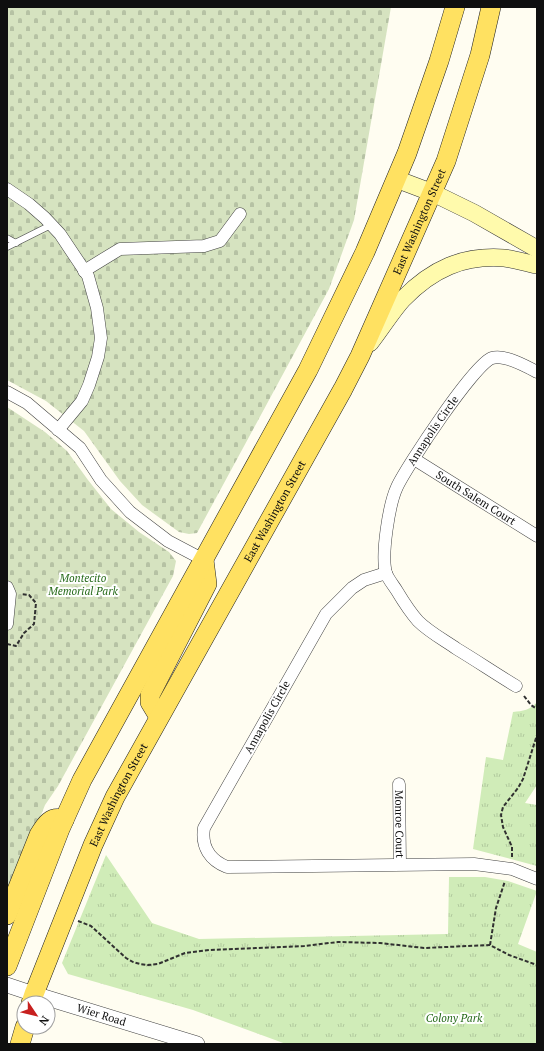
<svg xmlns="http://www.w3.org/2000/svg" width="544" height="1051" viewBox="0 0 544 1051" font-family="'PT Serif',serif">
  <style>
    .cemetery { fill: url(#cemetery-stones) }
    .park { fill: url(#park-tufts) }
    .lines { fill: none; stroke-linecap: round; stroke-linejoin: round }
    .service-casing { stroke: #424242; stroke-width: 7 }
    .minor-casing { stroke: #424242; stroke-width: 13 }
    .tertiary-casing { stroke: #424242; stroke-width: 16 }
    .secondary-casing { stroke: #313131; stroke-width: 18 }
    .primary-casing { stroke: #202020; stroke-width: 20 }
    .path { stroke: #313131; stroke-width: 2; stroke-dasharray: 4 2; stroke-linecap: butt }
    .service { stroke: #fff; stroke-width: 6 }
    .minor { stroke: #fff; stroke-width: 12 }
    .tertiary { stroke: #fff; stroke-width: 15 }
    .secondary { stroke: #fffaac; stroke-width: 17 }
    .primary { stroke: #ffe161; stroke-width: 19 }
    .labels { text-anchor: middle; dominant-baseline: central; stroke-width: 4; stroke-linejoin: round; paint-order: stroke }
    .street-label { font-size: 11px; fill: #0f0f0f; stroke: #fff }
    .park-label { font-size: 11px; font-style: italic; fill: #276b1b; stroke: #fff }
  </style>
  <defs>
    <pattern id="cemetery-stones" width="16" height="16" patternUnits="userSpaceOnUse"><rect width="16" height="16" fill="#d6e3c0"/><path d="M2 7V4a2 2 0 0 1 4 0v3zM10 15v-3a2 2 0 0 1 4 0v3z" fill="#b6c2a4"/></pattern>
    <pattern id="park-tufts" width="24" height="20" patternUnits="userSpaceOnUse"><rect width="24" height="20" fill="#d0ecb8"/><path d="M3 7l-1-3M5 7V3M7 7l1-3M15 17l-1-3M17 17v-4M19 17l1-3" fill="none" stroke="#b1c99d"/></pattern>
  </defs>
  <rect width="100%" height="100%" fill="#fffdf1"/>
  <g class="cemetery">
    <polygon points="7,7 391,7 354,220 329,289 197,533 189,534 179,532 142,505 120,481 84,431 46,401 7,380"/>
    <polygon points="7,407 45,432 67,451 88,480 111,509 139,532 169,552 176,561 173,576 58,786 45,805 7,901"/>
  </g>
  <g class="park">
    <path d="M537,702V785L525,803L537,805V866L473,849L486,757L503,760L513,712C523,711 530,710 537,702Z"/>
    <polygon points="106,855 152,923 199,939 448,934 449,877 485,877 508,881 537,891 518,944 537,952 537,1044 286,1044 193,1010 68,974 62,963"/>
  </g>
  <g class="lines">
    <g class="service-casing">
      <g id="service">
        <polyline points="7,238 16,243"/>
        <polyline points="7,247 51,225"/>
      </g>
    </g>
    <g class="minor-casing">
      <g id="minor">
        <polyline points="7,189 29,204 45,218 60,234 88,276 97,308 101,338 98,357 89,385 82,401 58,430"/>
        <polyline points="84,271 120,249 204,246 220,241 240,214"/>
        <polyline points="7,392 27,403 80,448 101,480 130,512 168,541 204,560"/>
        <path id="s1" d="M414,459L537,536"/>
        <path d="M386,573L364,580L352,588L326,614L204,828C201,847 210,860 227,867L474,864L512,869L537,879"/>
        <polyline points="7,587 10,594 7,624"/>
        <path id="s2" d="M516,686C496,674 477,661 457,649C444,640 429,632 418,621C410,612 403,601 397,591C394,586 388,579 386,573C381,555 389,504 397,487C407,466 474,364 492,358C504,354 526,366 537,372"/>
        <path id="s3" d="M399,784L400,864"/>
      </g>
    </g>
    <g class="tertiary-casing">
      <g id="tertiary">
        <path id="s4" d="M7,985L34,994L197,1044"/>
      </g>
    </g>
    <g class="secondary-casing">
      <g id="secondary">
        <polyline points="396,179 433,193 474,213 537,249"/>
        <path d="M370,343C381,329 392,311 403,299C432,269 463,255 504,258C515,259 526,263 537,265"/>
      </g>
    </g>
    <g class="primary-casing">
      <g id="primary">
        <polyline points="159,717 150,702 150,695 207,584 204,560"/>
        <path d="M7,915L39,835C45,825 51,815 64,820"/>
        <polyline points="7,966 60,829 82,780 308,370 365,252 407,153 439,61 455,7"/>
        <path id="s5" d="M31,1003L34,994L93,845L115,797L343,389L360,356L446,161L480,55L491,7"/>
        <polyline points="20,1044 25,1027"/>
      </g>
    </g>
    <g class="path">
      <polyline points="7,644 16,646 24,633 34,624 36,603 29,595 21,594"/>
      <polyline points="524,696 531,705 537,709"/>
      <polyline points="512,857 512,847 503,827 501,815 503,807 518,788 523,779 537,735"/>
      <polyline points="78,921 91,926 126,958 133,962 140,964 148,965 158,964 185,953 209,950 304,946 338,942 380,943 424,948 490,945 509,955 537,965"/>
      <polyline points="490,945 496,908 505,881"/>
    </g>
    <use href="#service" class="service"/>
    <use href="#minor" class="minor"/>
    <use href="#tertiary" class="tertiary"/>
    <use href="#secondary" class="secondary"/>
    <use href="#primary" class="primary"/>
  </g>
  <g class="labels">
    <g class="street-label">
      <text stroke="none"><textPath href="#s5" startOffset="874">East Washington Street</textPath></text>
      <text stroke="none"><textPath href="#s2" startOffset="330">Annapolis Circle</textPath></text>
      <text stroke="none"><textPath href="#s1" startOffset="73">South Salem Court</textPath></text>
      <text stroke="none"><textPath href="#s5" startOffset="550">East Washington Street</textPath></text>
      <text transform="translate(267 717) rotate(-61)">Annapolis Circle</text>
      <text stroke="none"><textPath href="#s5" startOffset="226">East Washington Street</textPath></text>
      <text stroke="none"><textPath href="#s3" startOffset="40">Monroe Court</textPath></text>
      <text stroke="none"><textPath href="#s4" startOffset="99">Wier Road</textPath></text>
    </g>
    <g class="park-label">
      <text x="83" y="578">Montecito<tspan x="83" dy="13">Memorial Park</tspan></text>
      <text x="454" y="1018">Colony Park</text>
    </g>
  </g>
  <rect width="544" height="1051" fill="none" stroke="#0f0f0f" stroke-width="16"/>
  <g transform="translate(36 1015) rotate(125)"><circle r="19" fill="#ffffff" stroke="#9f9f9f"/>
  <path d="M0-3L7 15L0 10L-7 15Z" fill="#c7201f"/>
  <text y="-6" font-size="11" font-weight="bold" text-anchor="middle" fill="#0f0f0f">N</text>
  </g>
</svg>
